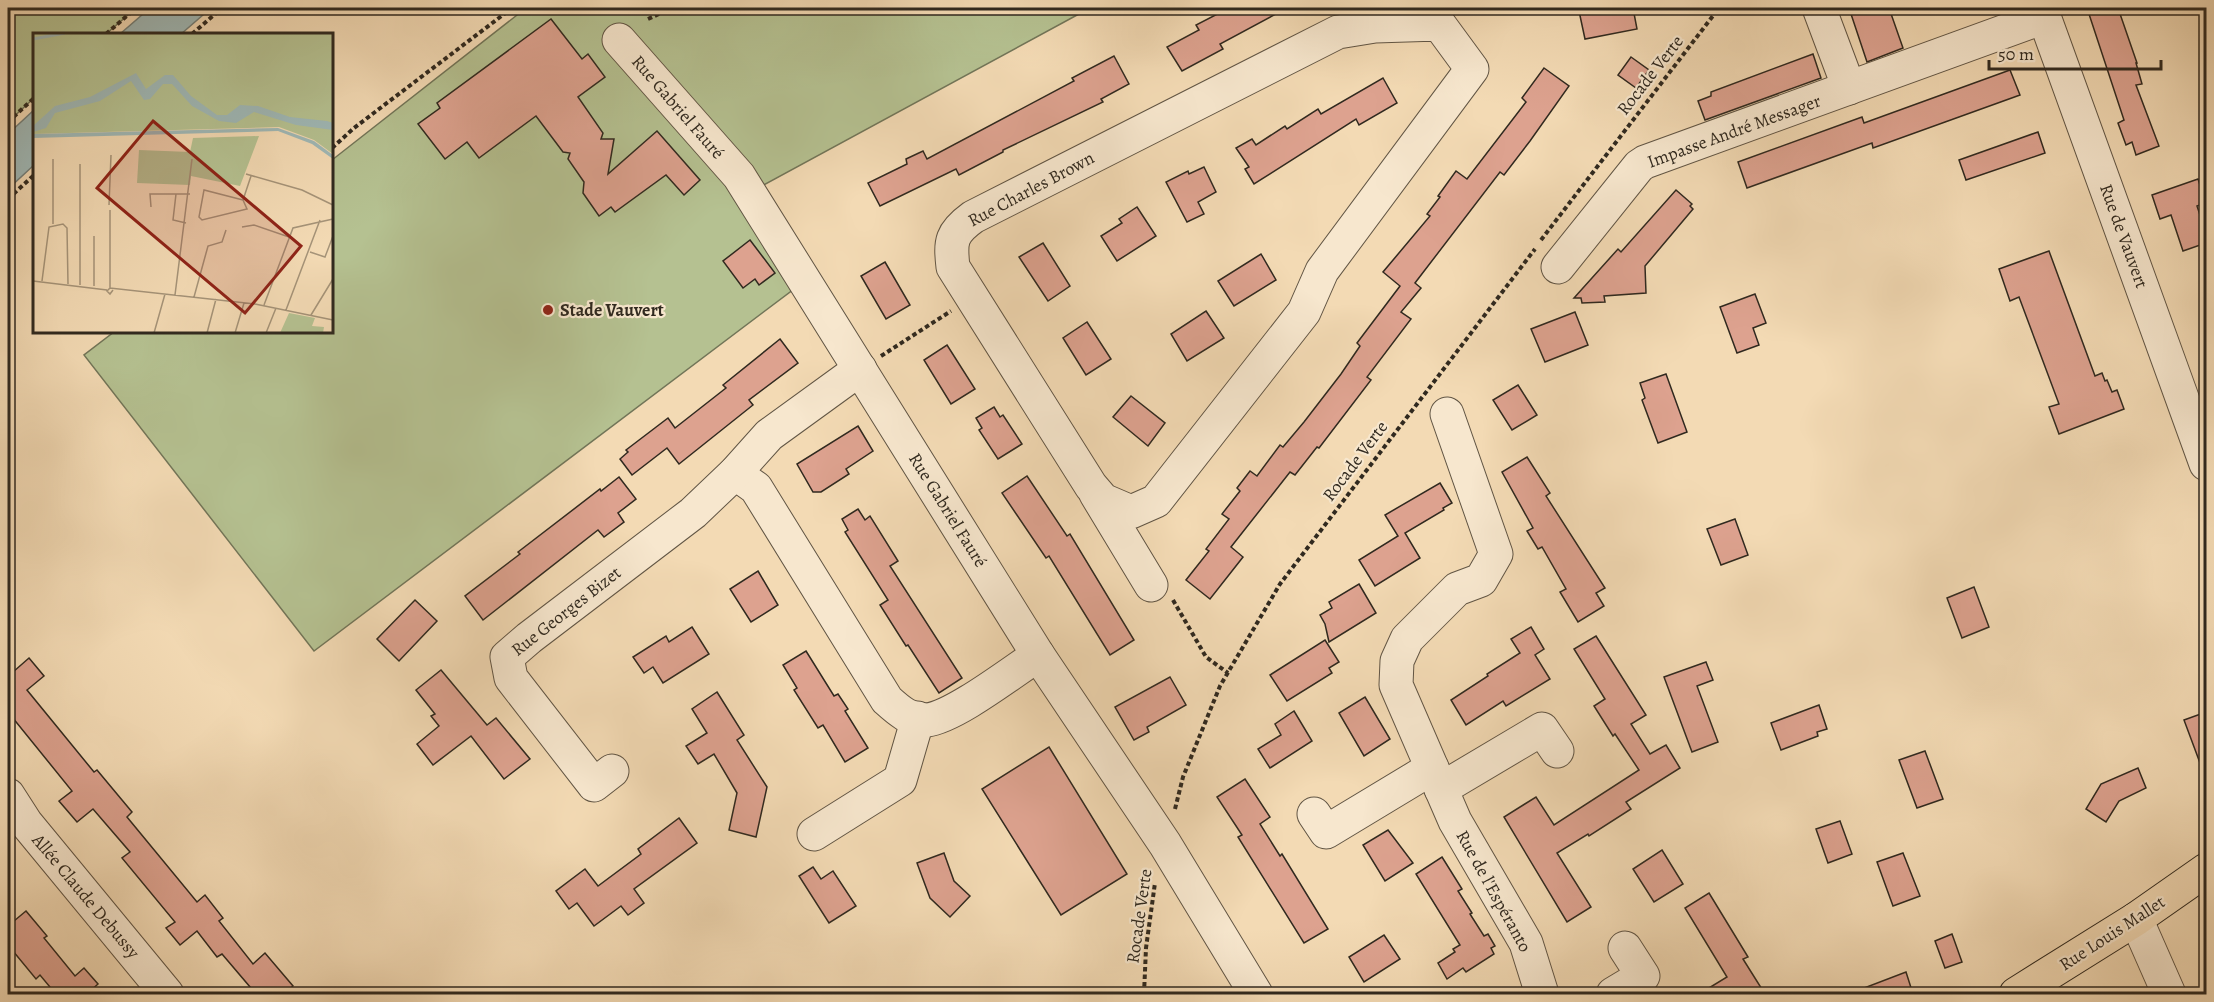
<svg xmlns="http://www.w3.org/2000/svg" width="2214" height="1002" viewBox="0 0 2214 1002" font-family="Alegreya,serif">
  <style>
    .green { fill: #b5c191; stroke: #727558; stroke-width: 1.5 }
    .water { fill: #9fb8b6; stroke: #737f7a; stroke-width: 1.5 }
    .building { fill: #dda28f; stroke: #30291f; stroke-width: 1.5 }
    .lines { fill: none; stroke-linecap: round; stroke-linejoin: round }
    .minor-casing { stroke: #615544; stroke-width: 35 }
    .major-casing { stroke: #30291f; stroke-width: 35 }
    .path { stroke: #30291f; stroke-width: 4; stroke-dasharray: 4.5 3; stroke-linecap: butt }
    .minor { stroke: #f7e7ce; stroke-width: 33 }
    .major { stroke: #f3dab4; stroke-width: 33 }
    .poi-dot { fill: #8f2418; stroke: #f7e7ce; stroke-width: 2 }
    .labels { text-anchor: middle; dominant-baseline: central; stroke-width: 4.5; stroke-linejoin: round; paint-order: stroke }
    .street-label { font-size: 18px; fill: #30291f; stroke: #f7e7ce }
    .poi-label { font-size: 18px; font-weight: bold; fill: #30291f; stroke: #f7e7ce; text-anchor: start }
    .inset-river { fill: none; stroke: #9fb8b6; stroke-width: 3 }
    .inset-road { fill: none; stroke: #a59378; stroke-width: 1.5 }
    .view { fill: #8f2418; fill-opacity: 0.15; stroke: #8f2418; stroke-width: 3 }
    .inset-edge { fill: none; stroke: #30291f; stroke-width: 3 }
  </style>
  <rect width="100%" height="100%" fill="#f3dab4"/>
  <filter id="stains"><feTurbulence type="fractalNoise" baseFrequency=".00333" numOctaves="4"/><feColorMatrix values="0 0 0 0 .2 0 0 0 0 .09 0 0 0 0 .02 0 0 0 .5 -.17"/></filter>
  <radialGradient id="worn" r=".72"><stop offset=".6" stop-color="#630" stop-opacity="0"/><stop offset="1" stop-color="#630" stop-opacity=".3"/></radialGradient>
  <g class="green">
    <polygon points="8,8 136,8 106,34 34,34 34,98 8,122"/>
    <polygon points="526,8 1090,8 738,199 794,289 314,651 84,355 114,332 332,332 332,160"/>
  </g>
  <g class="water">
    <polygon points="150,8 211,8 181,34 120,34"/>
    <polygon points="34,110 34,165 8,189 8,134"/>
  </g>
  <g class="building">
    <polygon points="1229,8 1287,8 1220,44 1223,49 1182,71 1167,47 1199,30 1196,25"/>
    <polygon points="1595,8 1633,8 1637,29 1585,39 1579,11"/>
    <polygon points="1849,8 1889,8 1903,48 1867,62"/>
    <polygon points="2087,8 2118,8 2137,63 2136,63 2142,84 2136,85 2159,146 2136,155 2132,142 2126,145 2118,123 2124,120"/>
    <polygon points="551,19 582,59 588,54 605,77 578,97 603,133 601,139 614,139 608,174 657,131 700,180 684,195 666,175 615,212 611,207 599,216 583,193 584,182 568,159 570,153 563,152 536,116 479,158 467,142 445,159 418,124 440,108 437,103"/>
    <polygon points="1813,54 1821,78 1705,120 1698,101 1711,96 1711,92"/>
    <polygon points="1114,56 1129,84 1101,99 1103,102 1003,150 1003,152 959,175 956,169 880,206 868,183 907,164 906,159 923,151 927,159 1074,81 1072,78"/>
    <polygon points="1631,57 1649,70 1636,88 1618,75"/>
    <polygon points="1544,68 1569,86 1530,141 1504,175 1500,172 1415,283 1421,288 1401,312 1411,319 1367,377 1371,380 1319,448 1317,447 1295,475 1290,472 1231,547 1243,557 1210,599 1186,580 1209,551 1206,549 1229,519 1222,514 1240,491 1237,488 1250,471 1257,476 1280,445 1283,447 1304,422 1341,374 1360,346 1357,343 1400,286 1383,272 1430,216 1427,214 1440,197 1438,196 1456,171 1467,179 1526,102 1522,98"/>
    <polygon points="2010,70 2020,95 1873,148 1872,143 1747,188 1738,162 1862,117 1864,123"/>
    <polygon points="1383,78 1397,103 1359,125 1356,119 1254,184 1245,169 1249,167 1236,148 1252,139 1256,145 1285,126 1287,129 1318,109 1321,114"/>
    <polygon points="2038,132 2045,153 1966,180 1959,160"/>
    <polygon points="1204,167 1216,192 1198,202 1204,214 1187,222 1166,182 1188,171 1189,174"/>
    <polygon points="2198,179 2206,203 2197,206 2206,233 2206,243 2183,251 2171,215 2160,219 2152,195"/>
    <polygon points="1676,190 1692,204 1690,206 1693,209 1645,266 1646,293 1604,296 1605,302 1582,303 1581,298 1574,298 1618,249 1621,252"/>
    <polygon points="1137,207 1156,236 1117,261 1101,236 1122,223 1119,219"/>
    <polygon points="750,240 775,273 759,285 755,279 743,288 723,261"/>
    <polygon points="1043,243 1070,286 1048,301 1019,257"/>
    <polygon points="2049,251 2095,376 2102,373 2105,381 2107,380 2112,392 2117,390 2124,409 2059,434 2049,407 2059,404 2019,297 2010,301 1999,269"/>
    <polygon points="1261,254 1276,280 1234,306 1218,281"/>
    <polygon points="885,262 910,305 886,319 861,276"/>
    <polygon points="1755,294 1766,323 1753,328 1759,345 1737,353 1720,307"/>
    <polygon points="1206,311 1224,338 1187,361 1171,334"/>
    <polygon points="1575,312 1588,345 1545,362 1531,329"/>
    <polygon points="1087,322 1111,359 1086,375 1063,338"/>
    <polygon points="780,339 798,363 749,400 753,405 679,464 667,448 632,475 620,459 628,452 626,450 668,418 675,428 726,388 723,385"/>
    <polygon points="947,345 975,389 951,404 924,360"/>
    <polygon points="1666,374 1687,432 1658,443 1642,400 1645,398 1640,383"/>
    <polygon points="1518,385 1537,415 1512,430 1493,400"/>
    <polygon points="1131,396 1165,423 1148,446 1113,417"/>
    <polygon points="994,407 1000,417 1003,415 1022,444 998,459 979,430 982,428 976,418"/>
    <polygon points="858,426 873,451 846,469 849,474 821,492 813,492 797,464"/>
    <polygon points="1527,457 1550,493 1546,496 1605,588 1596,593 1604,606 1578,622 1560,592 1566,589 1542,547 1538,549 1527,531 1533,528 1502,472"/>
    <polygon points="1027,476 1067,536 1070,534 1134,640 1110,655 1049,556 1046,558 1002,493"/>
    <polygon points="619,477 636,499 618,513 624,522 604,537 598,530 483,620 465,596 520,554 518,552 600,489 601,491"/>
    <polygon points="1440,483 1452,503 1443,508 1444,510 1405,533 1420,558 1375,586 1359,560 1398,536 1385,515"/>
    <polygon points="858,509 865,520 870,516 898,561 890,566 962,678 939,693 908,645 906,646 880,605 888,600 845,532 848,530 842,519"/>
    <polygon points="1735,519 1748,555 1721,565 1707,529"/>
    <polygon points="758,571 778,605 751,622 730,589"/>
    <polygon points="1359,584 1376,613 1329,642 1325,624 1320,615 1332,608 1329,602"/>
    <polygon points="1974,587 1989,627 1962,638 1947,598"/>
    <polygon points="415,600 437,621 399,661 377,639"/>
    <polygon points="692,627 709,654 663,683 653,667 644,673 633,657 666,636 669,642"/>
    <polygon points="1531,627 1544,649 1535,655 1550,679 1506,706 1503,701 1466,725 1451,700 1488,676 1487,674 1520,653 1511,639"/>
    <polygon points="1596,636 1646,715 1631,724 1650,754 1666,745 1680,768 1626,802 1631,809 1589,836 1588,834 1557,853 1591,907 1567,922 1504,817 1536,797 1554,825 1639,770 1615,734 1613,736 1594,706 1605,699 1574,649"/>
    <polygon points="1325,640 1339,662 1329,668 1332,673 1287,701 1270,675"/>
    <polygon points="806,651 834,696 838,694 848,709 845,711 868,748 845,762 823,725 818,728 794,690 797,688 783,665"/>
    <polygon points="29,658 44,676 27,690 94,772 97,770 132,812 127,817 197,902 205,895 223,918 219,921 253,964 265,953 293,986 283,994 256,994 222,954 217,957 197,931 180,945 166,928 175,922 122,858 130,852 93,809 77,822 59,801 72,791 8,712 8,666 13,672"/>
    <polygon points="1706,662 1713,680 1697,686 1718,742 1692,752 1664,677"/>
    <polygon points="441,670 487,725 496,718 530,759 504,779 471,736 433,765 417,744 439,726 431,716 435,714 416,690"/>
    <polygon points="1170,677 1186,705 1147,727 1149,732 1134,740 1115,707"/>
    <polygon points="717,692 744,735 737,740 767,787 756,837 729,830 737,793 714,754 698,764 686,746 707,733 692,709"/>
    <polygon points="1365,697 1390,739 1364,756 1339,713"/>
    <polygon points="1819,705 1827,729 1817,732 1818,736 1781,750 1771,723"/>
    <polygon points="1294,711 1312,741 1270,768 1258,749 1281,735 1275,724"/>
    <polygon points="2206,712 2206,771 2203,771 2184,720"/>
    <polygon points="1049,747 1127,874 1061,915 982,789"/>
    <polygon points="1925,751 1943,799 1917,808 1899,760"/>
    <polygon points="2138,768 2146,788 2119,801 2106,822 2086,809 2101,784"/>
    <polygon points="1245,779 1270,817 1260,824 1280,856 1282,854 1328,929 1304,943 1238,837 1242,835 1217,797"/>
    <polygon points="679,818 697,843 634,889 644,903 628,915 621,906 594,926 577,903 569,909 556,891 585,869 598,886 641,854 638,849"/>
    <polygon points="1840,821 1852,854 1828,863 1816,829"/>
    <polygon points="1388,830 1413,863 1385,881 1363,845"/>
    <polygon points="1662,850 1683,884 1654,902 1633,869"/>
    <polygon points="944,853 954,881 970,896 950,917 930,898 917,863"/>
    <polygon points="1903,853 1920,896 1893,906 1877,862"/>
    <polygon points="1442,857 1462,889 1458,891 1472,913 1470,914 1484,936 1488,934 1495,946 1491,948 1494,954 1466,972 1463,968 1447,979 1438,963 1455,952 1453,949 1460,945 1416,874"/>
    <polygon points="813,867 821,879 833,871 856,906 829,923 799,876"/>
    <polygon points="1709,893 1748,957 1743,959 1765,994 1699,994 1727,977 1685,908"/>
    <polygon points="26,911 47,936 44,938 75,976 84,968 98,984 88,993 90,994 53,994 55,993 40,975 36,979 8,945 8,926"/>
    <polygon points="1952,934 1962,962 1945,968 1935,941"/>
    <polygon points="1384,935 1400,959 1364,982 1349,957"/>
    <polygon points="1906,972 1913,994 1851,994 1851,993"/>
  </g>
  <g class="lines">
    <g class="minor-casing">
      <g id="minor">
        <polyline points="1819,8 1849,88"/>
        <polyline points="2041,8 2206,464"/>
        <path d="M1439,24L1472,69L1322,271L1304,312L1156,501L1131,512L1103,500L1091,486L953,267C950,241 951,233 973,217L1338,32L1375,26Z"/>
        <polyline points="619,40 739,176 1038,655 1165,844 1256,994"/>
        <polyline points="1558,267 1639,166 1645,162 2044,17"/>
        <polyline points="1447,414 1496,554 1481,580 1457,589 1407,639 1397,661 1396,685 1455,821 1526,943 1542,994"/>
        <path d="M735,473L756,488L887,700C898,710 910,721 927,720C954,717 1012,672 1038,655"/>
        <polyline points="1096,494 1151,585"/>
        <polyline points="612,771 594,785 511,678 507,657 529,638 693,513 735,473 769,435 860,369"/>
        <polyline points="1441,789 1542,729 1557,751"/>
        <polyline points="8,795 26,823 167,994"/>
        <polyline points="1314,814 1326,832 1432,768"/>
        <polyline points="814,834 900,780 918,718"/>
        <polyline points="2136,919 2169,994"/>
        <polyline points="1613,994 1643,976 1625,948"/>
      </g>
    </g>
    <g class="major-casing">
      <polyline id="major" points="2016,994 2136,919 2206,870"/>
    </g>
    <g class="path">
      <polyline points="648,19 672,8"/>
      <polyline points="106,34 136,8"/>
      <polyline points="192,34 222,8"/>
      <polyline points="8,122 34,98"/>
      <polyline points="332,148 354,128 512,8"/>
      <polyline points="8,199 34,175"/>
      <polyline points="1541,240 1719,8"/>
      <polyline points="881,356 951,311"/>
      <polyline points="1173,600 1206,657 1228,673"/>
      <polyline points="1175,809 1183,777 1220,686 1280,584 1535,249"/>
      <polyline points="1144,994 1146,948 1155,883"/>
    </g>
    <use href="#minor" class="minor"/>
    <use href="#major" class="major"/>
  </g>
  <circle class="poi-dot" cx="548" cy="310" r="6"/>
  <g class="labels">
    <g class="street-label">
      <text transform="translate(1650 75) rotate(-52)">Rocade Verte</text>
      <text transform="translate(678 107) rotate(49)">Rue Gabriel Fauré</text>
      <text transform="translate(1734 131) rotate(-20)">Impasse André Messager</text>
      <text transform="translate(1031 189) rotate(-28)">Rue Charles Brown</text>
      <text transform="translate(2124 236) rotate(70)">Rue de Vauvert</text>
      <text transform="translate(1355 461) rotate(-53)">Rocade Verte</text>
      <text transform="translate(948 510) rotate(58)">Rue Gabriel Fauré</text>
      <text transform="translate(566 611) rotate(-38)">Rue Georges Bizet</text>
      <text transform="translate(1494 891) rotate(61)">Rue de l'Espéranto</text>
      <text transform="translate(86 896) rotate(50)">Allée Claude Debussy</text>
      <text transform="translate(1139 916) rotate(-82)">Rocade Verte</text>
      <text transform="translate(2112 933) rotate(-33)">Rue Louis Mallet</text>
    </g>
    <g class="poi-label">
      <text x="560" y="310">Stade Vauvert</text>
    </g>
  </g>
  <g transform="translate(33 33)">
    <rect width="300" height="300" fill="#f3dab4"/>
    <path d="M0,0H300V121L281,107L246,94L0,101ZM226,103L207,153L158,143L157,152L104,150L106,117L157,119L160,105ZM256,280L282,285L279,293L291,294L290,300H247Z" fill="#b5c191"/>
    <path d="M103,40L113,56L132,42H140L158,63L184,82H194L207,72L225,73L257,84L294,88L300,90V97L263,92L221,79L203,90L186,88L159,73L139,51H130L117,66L111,67L98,48L67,68L22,80L13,95L0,99V93L22,73L57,64ZM245,95L281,108L300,122V126L279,111L245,98L0,105V101Z" fill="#9fb8b6"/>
    <path class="inset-river" d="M0,6L32,0"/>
    <path class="inset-road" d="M47,131V252M213,141L269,157L300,172M143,161L140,187L153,190M210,167L171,157L166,184L169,187L214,176L210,167L218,143M76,172L78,122M118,174L117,161H157M77,177V255M20,191V126M209,194L221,192L256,204M277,219L292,224L300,203M0,248L74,257M9,248L16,194L30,191L34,195L35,251M61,253V203M80,257L77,261L74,258L77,255L222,271L300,287M142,262L159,126M161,264L175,213L189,209L193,197M231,272L260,195L300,186M253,277L287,187M278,282L300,246M121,300L132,261M174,300L183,266M202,300L211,270M233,300L243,275"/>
    <path class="view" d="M120,88L268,213L212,280L64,155Z"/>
    <rect width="300" height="300" class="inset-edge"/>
  </g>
  <rect width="2214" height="1002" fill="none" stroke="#f3dab4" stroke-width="30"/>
  <rect x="9" y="9" width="2196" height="984" fill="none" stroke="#30291f" stroke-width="3"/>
  <rect x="15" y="15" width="2184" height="972" fill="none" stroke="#30291f" stroke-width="1.5"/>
  <path d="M1989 60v9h172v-9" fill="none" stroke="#30291f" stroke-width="3"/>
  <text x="1998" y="60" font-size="18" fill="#30291f" stroke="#f7e7ce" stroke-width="4.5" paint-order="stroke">50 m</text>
  <rect width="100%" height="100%" filter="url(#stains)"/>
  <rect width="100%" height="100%" fill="url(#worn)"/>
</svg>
